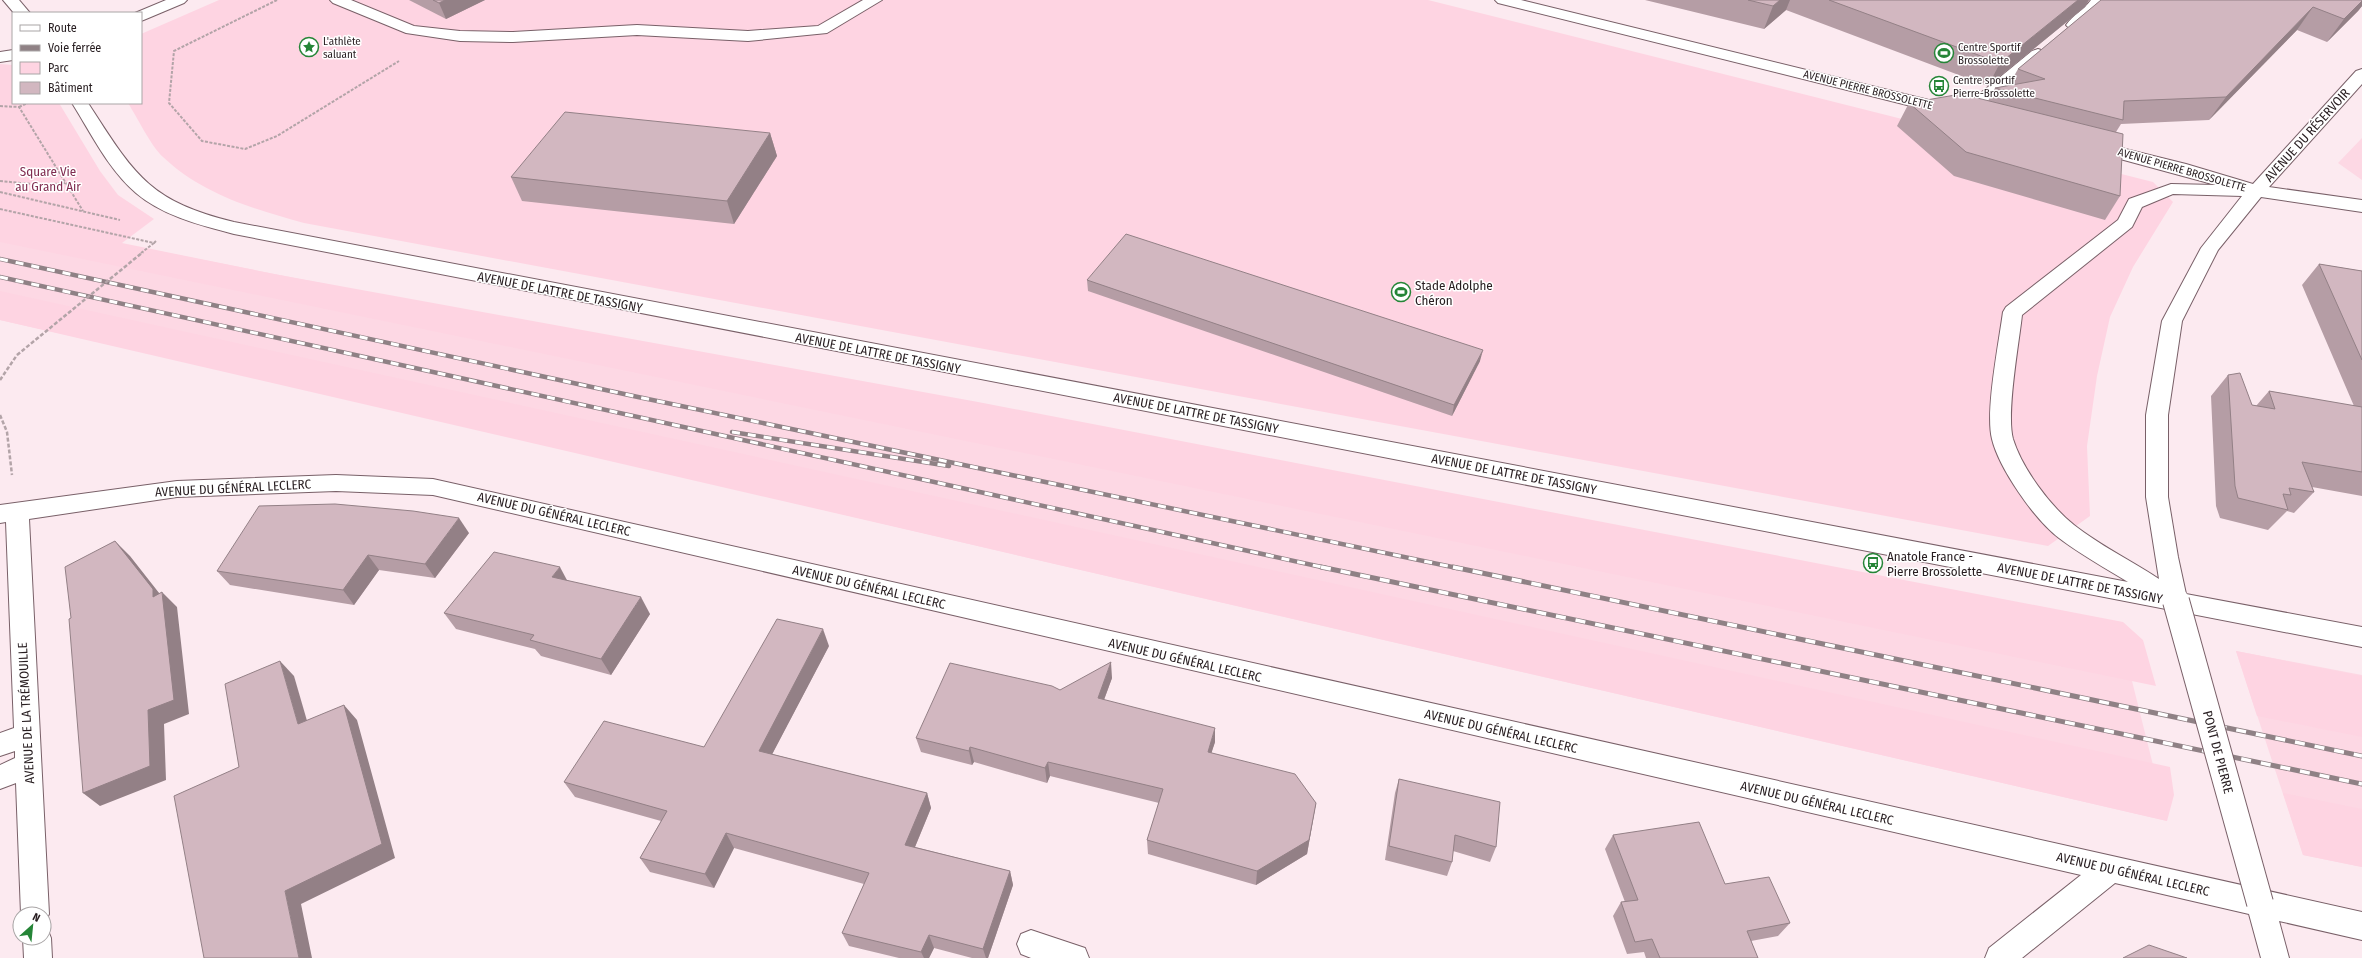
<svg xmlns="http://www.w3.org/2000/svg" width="2362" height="958" viewBox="0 0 2362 958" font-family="'Fira Sans Condensed',sans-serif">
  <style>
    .built { fill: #fdd8e4 }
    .green { fill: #fed4e2 }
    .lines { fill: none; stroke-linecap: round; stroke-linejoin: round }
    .minor-casing { stroke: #796068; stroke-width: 2 }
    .path-far1 { stroke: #b3a4a8; stroke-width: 2; stroke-dasharray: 3 1.5; stroke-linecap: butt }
    .path { stroke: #b3a4a8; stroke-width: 2.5; stroke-dasharray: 4 2; stroke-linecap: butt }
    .minor { fill: #fff; fill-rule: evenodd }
    .rail-far1-casing { stroke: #8f8185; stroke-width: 4.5 }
    .rail-casing { stroke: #8f8185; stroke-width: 5 }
    .rail-far1 { stroke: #fff; stroke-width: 3; stroke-dasharray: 8; stroke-linecap: butt }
    .rail { stroke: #fff; stroke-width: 3.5; stroke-dasharray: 10; stroke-linecap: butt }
    .minor-bridge-casing { stroke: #796068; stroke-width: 28; stroke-linecap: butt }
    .path-bridge-far1 { stroke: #b3a4a8; stroke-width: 2; stroke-dasharray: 3 1.5; stroke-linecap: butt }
    .path-bridge { stroke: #b3a4a8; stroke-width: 2.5; stroke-dasharray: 4 2; stroke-linecap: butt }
    .minor-bridge { stroke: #fff; stroke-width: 26 }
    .wall { fill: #b59da5 }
    .shaded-wall { fill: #938086 }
    .building { fill: #d2b7c0; stroke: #938086 }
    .labels { text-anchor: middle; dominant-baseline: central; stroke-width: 3; stroke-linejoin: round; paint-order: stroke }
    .far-poi-label { font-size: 11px; fill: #271d20; stroke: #fff; text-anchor: start }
    .far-street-label { font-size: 11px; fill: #271d20; stroke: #fff }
    .street-label { font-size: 13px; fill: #271d20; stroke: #fff }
    .park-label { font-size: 13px; fill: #802d51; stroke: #fff }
    .poi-label { font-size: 13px; fill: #271d20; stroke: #fff; text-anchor: start }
  </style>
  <rect width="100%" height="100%" fill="#fceaf0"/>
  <g class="built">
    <polygon points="2362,138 2362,180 2338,163"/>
    <polygon points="0,220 2121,637 2167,821 1033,559 339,396 0,320"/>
    <polygon points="2236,651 2362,675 2362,867 2303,855"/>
  </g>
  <g class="green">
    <path d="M219,0H1428L2153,182L2173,202L2133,267L2110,317L2097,376L2087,446L2090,516L2048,546L304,223C253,209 202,194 163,157C151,146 137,117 128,103H141V34Z"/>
    <polygon points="0,64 13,65 13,103 59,103 100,171 118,195 154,219 122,243 274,274 978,402 2123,622 2143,640 2156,686 0,242"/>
    <polygon points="0,291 2170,767 2174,795 2167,821 0,320"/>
    <polygon points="2236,651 2362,676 2362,737 2257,716"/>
    <polygon points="2283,793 2362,809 2362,867 2303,855"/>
  </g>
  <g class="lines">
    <g class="minor-casing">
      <g id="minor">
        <polygon points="3,0 19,0 30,13 14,13"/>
        <polygon points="166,0 187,0 184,3 146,19 141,21 141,13 135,13"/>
        <polygon points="330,0 351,0 414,26 460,31 513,32 637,25 748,31 818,26 863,0 882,0 827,33 748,41 637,35 513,42 460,41 406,33 333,3"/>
        <polygon points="1495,0 1521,0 1949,105 1951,109 1949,113 1943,114 1498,3"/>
        <path d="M2091,0H2107C2098,12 2085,32 2069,28L2066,25C2073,15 2084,10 2091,0Z"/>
        <polygon points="2038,49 2044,51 2046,54 2044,57 1972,118 1960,118 1958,114 1960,110 2032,51"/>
        <polygon points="13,50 13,60 0,62 0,52"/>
        <path d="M2362,69V84L2269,187L2362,200V212L2261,197L2218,250L2182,321L2168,415V497L2178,557L2186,594L2362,627V647L234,234C200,225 163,216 136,193C108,169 91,133 72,103H88C134,174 148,201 234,222L2128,582C2105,568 2080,554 2059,538C2034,519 1999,468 1992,439C1985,412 1999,342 2003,312L2006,307L2118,220L2129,199L2171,184L2216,185L2087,150L2084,146L2087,142L2093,141L2186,164L2253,184L2356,71ZM2173,194L2242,196L2201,248L2162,321L2146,415V497L2159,579C2132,561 2099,545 2074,525C2050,506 2022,468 2013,439C2006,414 2019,343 2022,315L2132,227L2142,207Z"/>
        <polygon points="336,475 433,479 2362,912 2362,940 2279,921 2289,958 2261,958 2249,914 2115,883 2022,958 1985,958 1989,948 2081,875 433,495 336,491 177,497 29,519 49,914 44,924 44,914 21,914 16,783 0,789 0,765 15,758 15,751 0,756 0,733 14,728 6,522 0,523 0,505 177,481"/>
        <polygon points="44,927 47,928 51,938 52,958 24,958 23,938 44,938"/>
        <polygon points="1031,930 1085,948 1089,958 1031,958 1021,954 1017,944 1021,934"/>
      </g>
    </g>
    <g class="path-far1">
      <polyline points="277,0 174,51 169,103 202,141 245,149 277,136 399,61"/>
      <polyline points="0,106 19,107 83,211"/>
      <polyline points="19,107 28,103"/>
      <polyline points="0,181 42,185 65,183"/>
      <polyline points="0,192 120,220"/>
      <polyline points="0,209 154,243 157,240"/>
    </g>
    <g class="path">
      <polyline points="0,380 17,355"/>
      <polyline points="0,415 7,432 12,475"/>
    </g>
    <use href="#minor" class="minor"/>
    <g class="rail-far1-casing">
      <g id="rail-far1">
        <polyline points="0,259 638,397 1457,568"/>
        <polyline points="0,277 1326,568"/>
        <polyline points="732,432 949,466"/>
      </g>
    </g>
    <g class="rail-casing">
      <g id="rail">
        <polyline points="1321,567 2362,784"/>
        <polyline points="1453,567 2362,756"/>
      </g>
    </g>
    <use href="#rail-far1" class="rail-far1"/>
    <use href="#rail" class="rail"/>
    <g class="minor-bridge-casing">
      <polyline id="minor-bridge" points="2176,601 2260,903"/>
    </g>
    <polyline class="path-bridge-far1" points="141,253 154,243"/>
    <polyline class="path-bridge" points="17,355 143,252"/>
    <use href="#minor-bridge" class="minor-bridge"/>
  </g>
  <g class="wall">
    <polygon points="409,0 485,0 446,19"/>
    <polygon points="1645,0 2089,0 2085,7 1988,86 1786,10 1764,29"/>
    <polygon points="2101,0 2362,0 2362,6 2358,11 2327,42 2297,30 2209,120 2121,124 2116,132 2120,196 2105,220 1954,176 1897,126 1909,103 1988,101 1995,88 2009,85 2018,69"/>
    <polygon points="770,133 777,156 734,224 522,201 511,177"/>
    <polygon points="2319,264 2362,271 2362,496 2312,487 2314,492 2294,513 2287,511 2268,530 2220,518 2216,506 2211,396 2228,375 2252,405 2256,406 2269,391 2354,406 2302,285"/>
    <polygon points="1087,280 1480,361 1452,416 1088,291"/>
    <polygon points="469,533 435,578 379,570 354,605 230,585 217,571"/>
    <polygon points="567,580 650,614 611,675 541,656 535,649 456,629 444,613"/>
    <polygon points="829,646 772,754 927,793 931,808 915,847 1010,871 1013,885 988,958 972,958 934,948 929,958 899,958 849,946 842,933 864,884 734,848 714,888 650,872 640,858 661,821 575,797 564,782 704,747"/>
    <polygon points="1112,678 1104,700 1215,742 1211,753 1316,803 1307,854 1256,885 1148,854 1147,840 1159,803 1050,776 1047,783 974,762 972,765 921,752 916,738 1060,690"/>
    <polygon points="1399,779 1496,847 1490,862 1453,851 1452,862 1447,876 1385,860 1395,793"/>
    <polygon points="1613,835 1725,884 1790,923 1778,936 1751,941 1758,958 1646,958 1644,952 1627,954 1613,916 1621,902 1625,902 1605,849"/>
  </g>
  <g class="shaded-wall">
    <polygon points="445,0 485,0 446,19 439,3"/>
    <polygon points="1780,0 1790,0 1786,10 1764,29 1773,6"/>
    <polygon points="2078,0 2089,0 2085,7 1988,86 2000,63"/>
    <polygon points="2362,1 2362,6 2358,11 2327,42 2344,19"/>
    <polygon points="2313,7 2297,30 2209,120 2226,97"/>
    <polygon points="770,133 777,156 734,224 727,201"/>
    <polygon points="1483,350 1480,361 1452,416 1454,405"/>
    <polygon points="459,518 469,533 435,578 425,564"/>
    <polygon points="115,541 130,556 163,598 162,592 177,607 189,714 164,724 166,780 100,806 83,793 153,597"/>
    <polygon points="368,555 379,570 354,605 343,590"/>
    <polygon points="560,567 569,584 552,577"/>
    <polygon points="641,597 650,614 611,675 601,659"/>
    <polygon points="823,629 829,646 766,766 759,751"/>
    <polygon points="280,661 294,676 312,738 298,724"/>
    <polygon points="1111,662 1112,678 1099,713 1098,698"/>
    <polygon points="344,705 357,720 395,858 301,904 312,958 299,958 285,891"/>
    <polygon points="1215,728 1215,742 1207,767 1208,752"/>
    <polygon points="970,747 974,762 972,765 969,751"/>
    <polygon points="1048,762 1050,776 1047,783 1045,768"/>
    <polygon points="927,793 931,808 910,859 905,845"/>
    <polygon points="1316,803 1307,854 1256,885 1257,871"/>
    <polygon points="726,833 734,848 714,888 705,874"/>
    <polygon points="1010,871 1013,885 988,958 986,958 983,949"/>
    <polygon points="929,935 934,948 929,958 924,958 921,952"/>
  </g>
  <g class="building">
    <polygon points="433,0 445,0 439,3"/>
    <polygon points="1748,0 1780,0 1773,6"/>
    <polygon points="1829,0 2078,0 2000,63"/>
    <polygon points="2101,0 2362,0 2362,1 2344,19 2313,7 2226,97 2124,101 2123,120 1995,88 2045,79 2018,69"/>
    <polygon points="1961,94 2123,134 2120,196 1966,152 1909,103"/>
    <polygon points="565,112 770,133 727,201 511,177"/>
    <polygon points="1126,234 1483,350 1454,405 1087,280"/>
    <polygon points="2319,264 2362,271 2362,360"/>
    <polygon points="2240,373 2252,405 2275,409 2269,391 2362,407 2362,472 2302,462 2314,492 2289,488 2291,495 2283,494 2288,510 2238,498 2235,486 2228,375"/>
    <polygon points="335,504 413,511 459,518 425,564 368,555 343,590 217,571 259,506"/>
    <polygon points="115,541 153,589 153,597 162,592 174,700 148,710 150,766 83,793 69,619 71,618 65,567"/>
    <polygon points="494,552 560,567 552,577 641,597 601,659 530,640 534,635 444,613"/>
    <polygon points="777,619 823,629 759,751 927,793 905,845 1010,871 983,949 929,935 921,952 842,933 869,873 726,833 705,874 640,858 667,811 564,782 604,721 704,747"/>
    <polygon points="280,661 298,724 344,705 382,844 285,891 299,958 204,958 174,796 239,767 225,684"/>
    <polygon points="1111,662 1098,698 1215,728 1208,752 1295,774 1316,803 1309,840 1257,871 1147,840 1163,789 1048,762 1045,768 970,747 969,751 916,738 950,663 1052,686 1060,690"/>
    <polygon points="1399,779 1500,802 1496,847 1455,835 1452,862 1389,846"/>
    <polygon points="1699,822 1725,884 1769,877 1790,923 1747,931 1758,958 1660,958 1652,939 1635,942 1621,902 1638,900 1613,835"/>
    <polygon points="2149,945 2187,958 2123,958"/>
  </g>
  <defs>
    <g id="sight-ring" transform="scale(1)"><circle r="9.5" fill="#fff" stroke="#258537" stroke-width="1.5"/><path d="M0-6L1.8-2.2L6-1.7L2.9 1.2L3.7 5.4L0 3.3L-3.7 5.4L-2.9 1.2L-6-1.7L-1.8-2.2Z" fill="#258537"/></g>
    <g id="stadium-ring" transform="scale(1)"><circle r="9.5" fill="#fff" stroke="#258537" stroke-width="1.5"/><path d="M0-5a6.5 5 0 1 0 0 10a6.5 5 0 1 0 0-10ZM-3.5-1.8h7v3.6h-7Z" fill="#258537"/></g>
    <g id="bus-ring" transform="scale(1)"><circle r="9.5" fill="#fff" stroke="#258537" stroke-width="1.5"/><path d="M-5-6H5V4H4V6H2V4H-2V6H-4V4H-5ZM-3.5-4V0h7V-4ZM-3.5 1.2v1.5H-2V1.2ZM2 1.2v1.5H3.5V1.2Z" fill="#258537"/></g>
  </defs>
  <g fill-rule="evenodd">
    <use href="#sight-ring" x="309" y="47"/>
    <use href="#stadium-ring" x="1944" y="53"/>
    <use href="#bus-ring" x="1939" y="86"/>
    <use href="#stadium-ring" x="1401" y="292"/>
    <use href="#bus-ring" x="1873" y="563"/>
  </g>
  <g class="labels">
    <g class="far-poi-label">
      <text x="323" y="41">L'athlète<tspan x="323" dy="13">saluant</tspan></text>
      <text x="1958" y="47">Centre Sportif<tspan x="1958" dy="13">Brossolette</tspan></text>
      <text x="1953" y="80">Centre sportif<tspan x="1953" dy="13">Pierre-Brossolette</tspan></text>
    </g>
    <g class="far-street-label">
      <text transform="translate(1868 90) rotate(14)">AVENUE PIERRE BROSSOLETTE</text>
      <text transform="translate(2182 170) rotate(16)">AVENUE PIERRE BROSSOLETTE</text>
    </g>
    <g class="street-label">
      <text transform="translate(2307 135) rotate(-48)">AVENUE DU RÉSERVOIR</text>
      <text transform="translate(560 292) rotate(11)">AVENUE DE LATTRE DE TASSIGNY</text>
      <text transform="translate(878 353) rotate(11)">AVENUE DE LATTRE DE TASSIGNY</text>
      <text transform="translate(1196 413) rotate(11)">AVENUE DE LATTRE DE TASSIGNY</text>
      <text transform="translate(1514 474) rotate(11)">AVENUE DE LATTRE DE TASSIGNY</text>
      <text transform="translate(233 488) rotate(-3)">AVENUE DU GÉNÉRAL LECLERC</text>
      <text transform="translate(554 514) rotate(13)">AVENUE DU GÉNÉRAL LECLERC</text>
      <text transform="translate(2080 583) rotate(11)">AVENUE DE LATTRE DE TASSIGNY</text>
      <text transform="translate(869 587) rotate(13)">AVENUE DU GÉNÉRAL LECLERC</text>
      <text transform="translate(1185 660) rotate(13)">AVENUE DU GÉNÉRAL LECLERC</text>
      <text transform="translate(26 713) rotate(-93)">AVENUE DE LA TRÉMOUILLE</text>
      <text transform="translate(1501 731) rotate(13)">AVENUE DU GÉNÉRAL LECLERC</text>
      <text transform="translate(2218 752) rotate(75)">PONT DE PIERRE</text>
      <text transform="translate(1817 803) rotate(13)">AVENUE DU GÉNÉRAL LECLERC</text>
      <text transform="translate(2133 874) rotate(13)">AVENUE DU GÉNÉRAL LECLERC</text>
    </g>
    <g class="park-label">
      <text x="48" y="171">Square Vie<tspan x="48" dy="15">au Grand Air</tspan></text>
    </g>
    <g class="poi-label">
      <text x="1415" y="285">Stade Adolphe<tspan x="1415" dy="15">Chéron</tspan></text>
      <text x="1887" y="556">Anatole France -<tspan x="1887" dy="15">Pierre Brossolette</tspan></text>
    </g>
  </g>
  <rect x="12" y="12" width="130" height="92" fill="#ffffff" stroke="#a9a5a6"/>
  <rect x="20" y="25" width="20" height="6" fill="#ffffff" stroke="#a9a5a6"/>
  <text x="48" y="32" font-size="12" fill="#271d20">Route</text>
  <rect x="20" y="45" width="20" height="6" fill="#8f8185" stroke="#a9a5a6"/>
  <text x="48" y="52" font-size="12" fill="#271d20">Voie ferrée</text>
  <rect x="20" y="62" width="20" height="12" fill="#fed4e2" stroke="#a9a5a6"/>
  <text x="48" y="72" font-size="12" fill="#271d20">Parc</text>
  <rect x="20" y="82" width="20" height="12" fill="#d2b7c0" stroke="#a9a5a6"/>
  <text x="48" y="92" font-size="12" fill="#271d20">Bâtiment</text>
  <g transform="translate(32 926) rotate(27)"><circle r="19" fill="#ffffff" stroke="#a9a5a6"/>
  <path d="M0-3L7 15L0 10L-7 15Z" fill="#258537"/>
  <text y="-6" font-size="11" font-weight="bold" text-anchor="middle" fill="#271d20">N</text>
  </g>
</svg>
